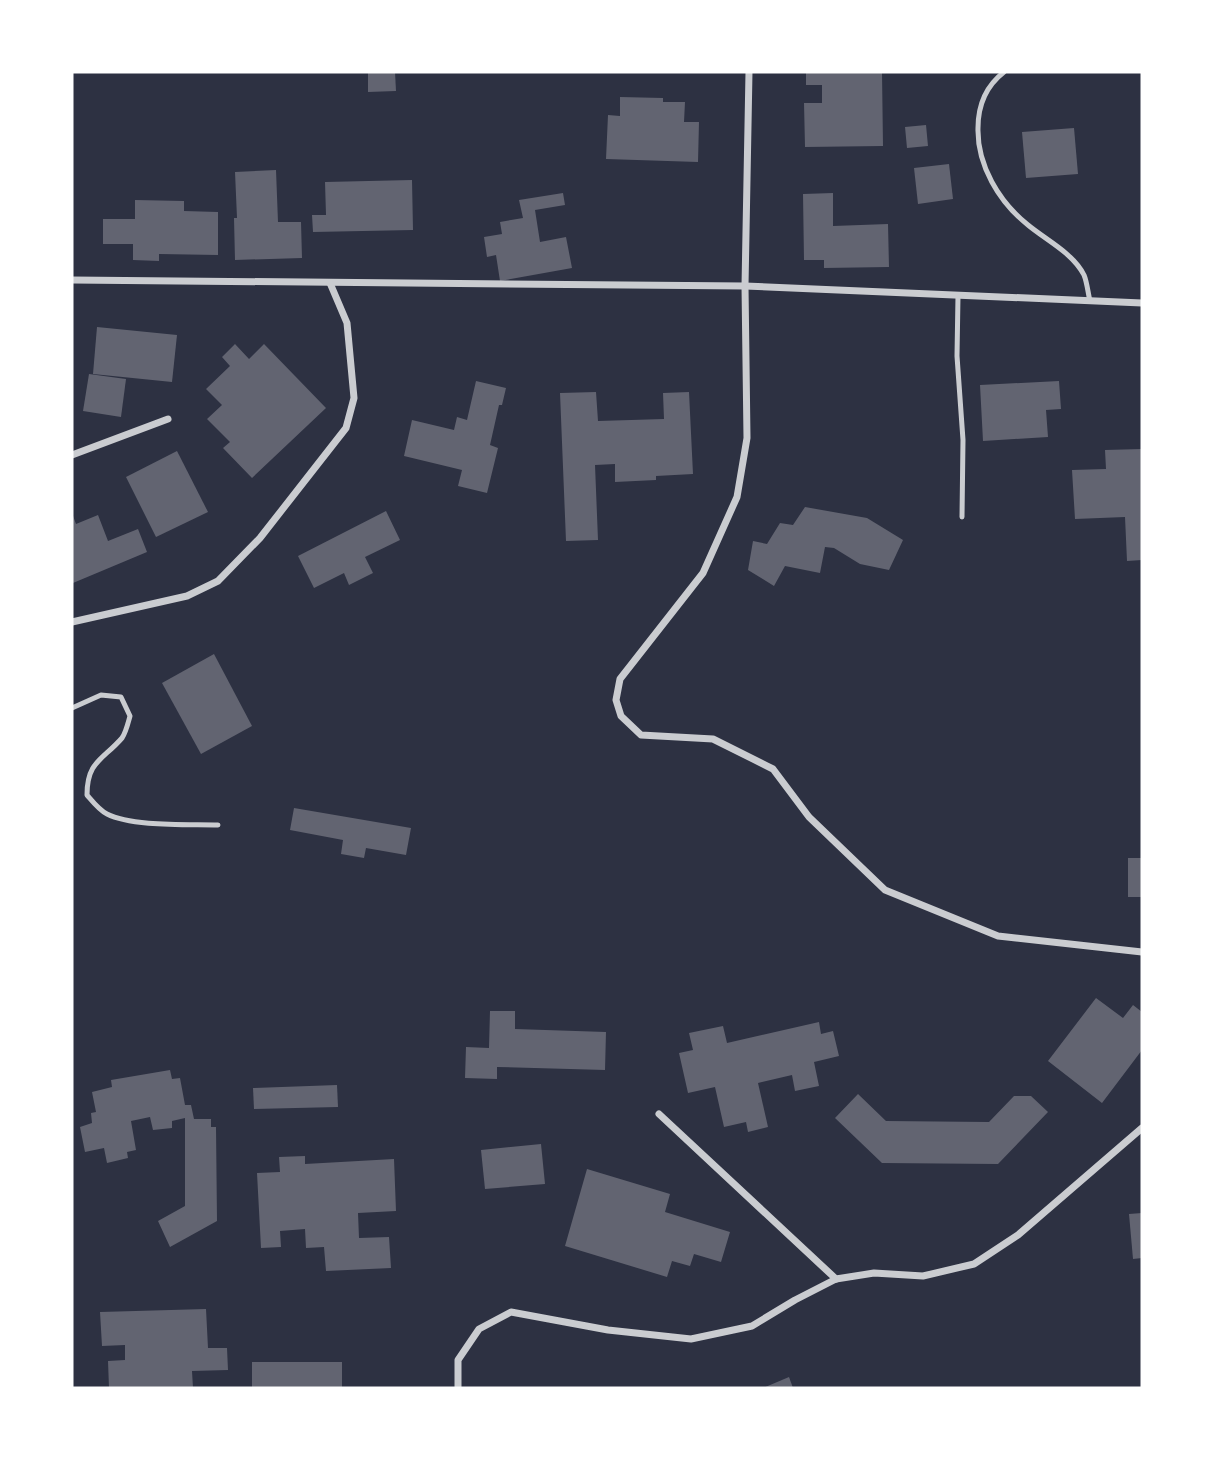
<svg xmlns="http://www.w3.org/2000/svg" width="1214" height="1460" viewBox="0 0 1214 1460" font-family="'Space Grotesk',sans-serif">
  <style>
    .building { fill: #626471 }
    .lines { fill: none; stroke-linecap: round; stroke-linejoin: round }
    .service { stroke: #caccd0; stroke-width: 5 }
    .minor { stroke: #caccd0; stroke-width: 7 }
  </style>
  <rect width="100%" height="100%" fill="#2d3142"/>
  <g class="building">
    <polygon points="368,72 395,72 396,91 368,92"/>
    <polygon points="806,72 882,72 883,146 805,147 804,103 822,103 822,85 806,85"/>
    <polygon points="620,97 663,98 663,102 685,102 684,122 699,122 698,162 606,159 608,115 620,116"/>
    <polygon points="926,125 928,146 907,148 905,127"/>
    <polygon points="1074,128 1078,174 1026,178 1022,132"/>
    <polygon points="949,164 953,199 918,204 914,168"/>
    <polygon points="276,170 278,222 301,222 302,258 235,260 234,218 237,218 235,172"/>
    <polygon points="412,180 413,230 313,232 312,215 326,215 325,182"/>
    <polygon points="563,193 565,205 535,210 540,242 566,237 572,268 500,281 496,255 487,257 484,237 502,234 500,222 523,218 519,200"/>
    <polygon points="833,193 833,226 888,224 889,267 824,268 824,260 804,260 803,194"/>
    <polygon points="135,200 184,201 184,211 218,212 218,255 159,254 159,261 133,260 133,244 103,244 103,219 135,219"/>
    <polygon points="97,327 177,335 172,382 93,374"/>
    <polygon points="235,344 249,359 264,344 326,408 252,478 223,448 230,442 207,419 222,405 206,389 230,366 222,357"/>
    <polygon points="89,374 126,379 121,417 83,411"/>
    <polygon points="476,381 506,388 502,405 499,405 490,445 498,448 487,493 458,486 462,470 404,456 412,420 454,430 457,417 467,420"/>
    <polygon points="1059,381 1061,409 1046,410 1048,437 983,441 980,385"/>
    <polygon points="596,392 598,421 664,419 663,393 689,392 693,474 656,476 656,480 615,482 615,464 595,465 598,540 566,541 560,393"/>
    <polygon points="1142,449 1142,560 1127,561 1125,517 1075,519 1072,470 1106,469 1105,450"/>
    <polygon points="177,451 208,512 156,537 126,477"/>
    <polygon points="805,507 867,518 903,540 889,570 860,564 834,548 825,547 820,573 785,566 774,586 748,570 753,541 767,544 780,523 793,525"/>
    <polygon points="386,511 400,540 365,557 373,573 349,585 344,573 314,588 298,556"/>
    <polygon points="72,513 76,524 98,515 108,541 138,529 147,552 73,583"/>
    <polygon points="214,654 252,726 201,754 162,683"/>
    <polygon points="294,808 411,828 406,855 366,848 364,858 341,854 343,840 290,830"/>
    <rect x="1128" y="858" width="14" height="39"/>
    <polygon points="1096,998 1123,1018 1133,1005 1142,1012 1142,1050 1102,1103 1048,1061"/>
    <polygon points="490,1011 515,1011 515,1029 606,1032 605,1070 497,1067 497,1079 465,1078 466,1047 489,1048"/>
    <polygon points="819,1022 821,1034 833,1031 839,1056 814,1062 819,1086 795,1091 792,1075 758,1083 768,1127 748,1132 746,1122 724,1127 715,1087 688,1093 679,1053 693,1050 689,1033 723,1026 727,1043"/>
    <polygon points="170,1070 172,1079 180,1078 185,1105 191,1105 194,1119 211,1119 211,1127 216,1127 217,1221 170,1247 158,1221 185,1206 185,1118 172,1121 172,1128 153,1130 150,1117 131,1121 136,1150 127,1152 128,1158 107,1163 104,1148 85,1152 80,1127 92,1123 91,1113 96,1112 92,1092 112,1087 111,1080"/>
    <polygon points="337,1085 338,1107 254,1109 253,1088"/>
    <polygon points="858,1094 886,1121 989,1122 1014,1096 1031,1096 1048,1112 998,1164 882,1163 835,1118"/>
    <polygon points="541,1144 545,1184 485,1189 481,1150"/>
    <polygon points="305,1156 305,1164 394,1159 396,1211 358,1213 359,1238 389,1237 391,1268 326,1271 324,1247 306,1248 305,1229 280,1231 281,1247 261,1248 257,1173 280,1172 279,1157"/>
    <polygon points="587,1169 670,1194 665,1212 730,1232 721,1262 694,1254 690,1266 672,1261 667,1277 565,1246"/>
    <polygon points="1142,1213 1142,1258 1133,1259 1129,1214"/>
    <polygon points="206,1309 208,1348 227,1348 228,1370 192,1371 193,1388 109,1388 108,1361 125,1360 125,1345 102,1346 100,1312"/>
    <rect x="252" y="1362" width="90" height="26"/>
    <polygon points="789,1377 793,1388 763,1388"/>
  </g>
  <g class="lines">
    <g class="service">
      <path d="M1004,72C986,86 978,105 978,128C977,165 999,202 1028,225C1046,240 1073,253 1084,275C1087,282 1088,293 1090,301"/>
      <polyline points="958,296 957,356 963,440 962,517"/>
      <path d="M72,708L101,695L121,697L130,716C128,723 126,732 122,738C103,760 87,761 87,795C93,802 99,810 107,814C132,827 190,824 218,825"/>
    </g>
    <g class="minor">
      <polyline points="749,72 745,286 747,438 737,497 703,573 620,679 616,700 621,716 641,735 713,739 773,769 809,817 885,890 998,936 1142,952"/>
      <polyline points="72,280 745,286 1142,303"/>
      <polyline points="72,455 168,419"/>
      <polyline points="72,622 187,596 218,581 260,538 346,428 354,398 347,323 330,283"/>
      <polyline points="659,1114 836,1279"/>
      <polyline points="458,1388 458,1360 479,1329 511,1312 608,1330 691,1339 752,1326 795,1300 836,1279 874,1273 923,1276 974,1264 1018,1235 1142,1128"/>
    </g>
  </g>
  <rect width="1214" height="1460" fill="none" stroke="#ffffff" stroke-width="147"/>
</svg>
